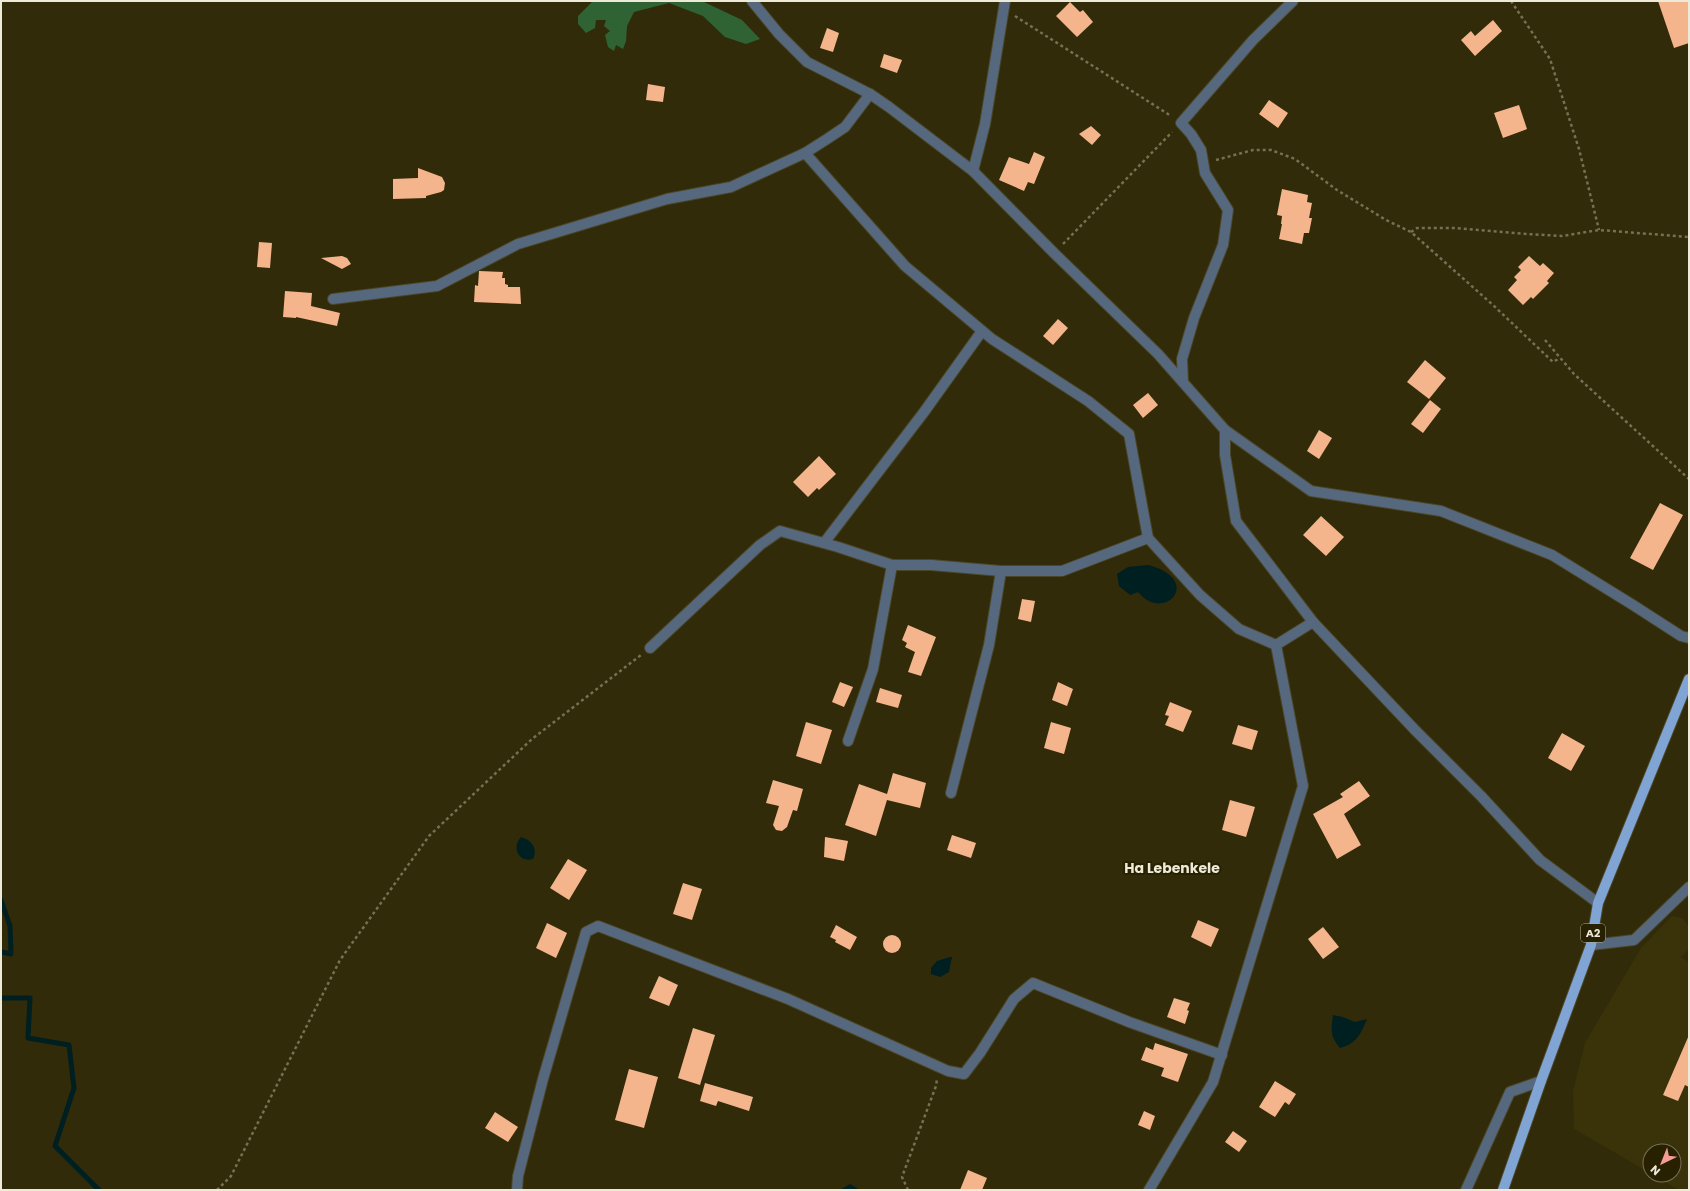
<svg xmlns="http://www.w3.org/2000/svg" width="1690" height="1191" viewBox="0 0 1690 1191" font-family="Poppins,sans-serif">
  <style>
    .built { fill: #3a3208 }
    .forest { fill: #306334 }
    .water { fill: #001f21 }
    .lines { fill: none; stroke-linecap: round; stroke-linejoin: round }
    .stream { stroke: #001f21; stroke-width: 5 }
    .building { fill: #f5b58c }
    .minor-casing { stroke: #4b4627; stroke-width: 12 }
    .major-casing { stroke: #4b4627; stroke-width: 12 }
    .path { stroke: #767055; stroke-width: 2.5; stroke-dasharray: 3 3; stroke-linecap: butt }
    .minor { stroke: #56687e; stroke-width: 10 }
    .major { stroke: #80a4d3; stroke-width: 10 }
    .labels { text-anchor: middle; dominant-baseline: central; stroke-width: 4; stroke-linejoin: round; paint-order: stroke }
    .shield { fill: #272102; stroke: #b2ae98; stroke-width: 1 }
    .shield-label { font-size: 11px; font-weight: bold; fill: #eeead8 }
    .quarter-label { font-size: 14px; font-weight: bold; fill: #eeead8; stroke: #272102 }
  </style>
  <rect width="100%" height="100%" fill="#312b0a"/>
  <polygon class="built" points="1672,916 1682,918 1689,926 1689,949 1681,957 1689,962 1689,1190 1679,1190 1653,1175 1674,1175 1674,1151 1650,1151 1650,1173 1574,1129 1573,1091 1585,1043 1641,948"/>
  <polygon class="forest" points="596,1 702,1 742,20 760,39 746,44 725,37 703,16 669,3 634,12 627,26 626,41 623,49 616,45 614,51 608,47 605,35 610,31 604,26 606,20 596,20 595,28 586,33 578,24 578,16 592,2"/>
  <g class="water">
    <path d="M1148,565C1205,580 1164,624 1138,592L1130,595L1119,586L1117,574L1128,567Z"/>
    <path d="M521,837C532,840 538,849 533,859C519,863 511,848 521,837Z"/>
    <polygon points="950,957 952,957 949,972 940,977 931,974 931,968 937,961"/>
    <path d="M1333,1015L1343,1017L1355,1022L1367,1019C1361,1034 1356,1044 1340,1048C1330,1036 1331,1031 1333,1015Z"/>
    <polygon points="850,1184 860,1190 840,1190"/>
  </g>
  <g class="lines">
    <g class="stream">
      <polyline points="1,900 10,926 11,954 1,952"/>
      <polyline points="1,998 30,998 28,1038 69,1045 74,1088 55,1146 99,1190"/>
    </g>
  </g>
  <g class="building">
    <polygon points="1658,1 1689,1 1689,43 1674,48"/>
    <polygon points="1070,2 1080,12 1083,10 1093,22 1077,37 1056,16"/>
    <polygon points="1493,20 1502,31 1475,56 1461,40 1471,31 1475,36"/>
    <polygon points="827,28 839,33 833,52 820,48"/>
    <polygon points="884,54 902,60 897,73 880,67"/>
    <polygon points="648,84 665,87 663,102 646,100"/>
    <polygon points="1269,100 1288,113 1278,128 1259,114"/>
    <polygon points="1519,105 1527,129 1503,138 1494,113"/>
    <polygon points="1091,126 1101,135 1092,145 1079,134"/>
    <polygon points="1034,152 1045,157 1034,184 1028,182 1024,191 999,180 1009,157 1029,164"/>
    <polygon points="418,168 442,177 445,183 444,190 441,192 426,196 426,198 393,199 393,179 418,178"/>
    <polygon points="1282,189 1308,195 1307,202 1312,203 1309,218 1312,218 1309,233 1304,233 1302,244 1279,239 1282,224 1281,224 1282,216 1277,215"/>
    <polygon points="259,242 272,243 270,268 257,267"/>
    <polygon points="342,256 347,258 351,264 342,269 321,258"/>
    <polygon points="1529,256 1540,266 1543,263 1554,273 1547,281 1549,283 1533,299 1531,297 1523,305 1508,290 1517,280 1514,277 1521,270 1518,267"/>
    <polygon points="479,271 503,272 502,278 505,278 505,284 508,285 508,287 520,287 521,304 474,302 475,285 478,286"/>
    <polygon points="285,291 312,293 311,306 340,313 337,326 296,317 296,318 283,317"/>
    <polygon points="1058,319 1068,328 1053,345 1043,336"/>
    <polygon points="1425,360 1446,378 1429,399 1407,382"/>
    <polygon points="1148,393 1158,405 1143,418 1133,405"/>
    <polygon points="1430,400 1441,409 1423,433 1411,424"/>
    <polygon points="1319,430 1332,438 1319,459 1307,451"/>
    <polygon points="819,456 836,474 819,490 817,488 808,497 793,482"/>
    <polygon points="1660,503 1683,515 1653,570 1630,558"/>
    <polygon points="1321,516 1344,537 1326,556 1303,535"/>
    <polygon points="1022,599 1035,601 1031,622 1018,619"/>
    <polygon points="908,625 936,637 921,676 908,672 915,652 905,647 907,643 902,640"/>
    <polygon points="840,682 853,687 844,707 832,702"/>
    <polygon points="1058,682 1073,689 1067,706 1052,700"/>
    <polygon points="880,688 902,695 898,708 876,702"/>
    <polygon points="1170,702 1192,711 1183,732 1165,725 1169,716 1165,715"/>
    <polygon points="806,722 832,730 821,764 796,756"/>
    <polygon points="1051,722 1071,728 1064,754 1044,748"/>
    <polygon points="1238,725 1258,731 1252,750 1232,744"/>
    <polygon points="1562,733 1585,746 1571,771 1548,758"/>
    <polygon points="893,773 926,783 920,808 887,800 876,836 845,825 859,784 887,794"/>
    <polygon points="773,780 803,789 797,811 793,810 787,827 782,831 776,830 773,825 779,806 766,803"/>
    <polygon points="1359,781 1370,796 1344,814 1361,845 1337,859 1313,814 1343,797 1340,794"/>
    <polygon points="1230,800 1255,807 1246,837 1222,830"/>
    <polygon points="952,835 976,843 971,858 947,850"/>
    <polygon points="825,837 848,841 844,861 824,857"/>
    <polygon points="568,859 587,870 569,900 550,888"/>
    <polygon points="683,883 702,889 692,920 673,914"/>
    <polygon points="1198,920 1219,929 1211,947 1191,937"/>
    <polygon points="547,923 567,933 556,958 536,948"/>
    <polygon points="836,925 857,937 850,950 835,942 836,940 830,937"/>
    <polygon points="1323,927 1339,947 1323,959 1308,939"/>
    <circle cx="892" cy="944" r="9"/>
    <polygon points="659,976 678,985 669,1006 649,998"/>
    <polygon points="1174,998 1190,1003 1187,1010 1189,1011 1185,1024 1167,1017"/>
    <polygon points="693,1028 715,1035 700,1085 678,1078"/>
    <polygon points="1689,1035 1689,1087 1685,1085 1678,1101 1663,1095"/>
    <polygon points="1155,1043 1188,1054 1178,1082 1161,1076 1164,1068 1141,1060 1146,1047 1153,1050"/>
    <polygon points="629,1069 658,1077 644,1128 615,1120"/>
    <polygon points="1275,1081 1296,1094 1289,1105 1285,1102 1275,1117 1259,1107"/>
    <polygon points="705,1083 753,1097 749,1111 718,1101 716,1106 700,1101"/>
    <polygon points="1144,1111 1155,1116 1150,1130 1138,1125"/>
    <polygon points="495,1112 518,1127 508,1142 485,1128"/>
    <polygon points="1233,1131 1247,1141 1239,1152 1225,1142"/>
    <polygon points="968,1170 987,1178 982,1190 960,1190"/>
  </g>
  <g class="lines">
    <g class="minor-casing">
      <g id="minor">
        <polyline points="752,1 779,34 807,62 870,94 889,107 973,171 1054,253 1158,354 1225,430 1225,455 1236,521 1313,622 1415,730 1481,796 1540,860 1598,903"/>
        <polyline points="805,153 905,266 992,339 1088,401 1129,434 1148,538 1200,595 1239,629 1276,645"/>
        <polyline points="973,171 985,124 1005,1"/>
        <polyline points="333,299 437,286 518,244 667,199 731,187 805,153 827,139 845,127 870,94"/>
        <polyline points="1183,382 1182,359 1194,318 1223,245 1228,210 1205,173 1201,150 1191,134 1181,123 1253,40 1293,1"/>
        <polyline points="1225,430 1311,491 1441,511 1552,555 1633,605 1681,636 1689,638"/>
        <polyline points="824,543 924,412 982,331"/>
        <polyline points="650,648 760,545 780,531 838,547 892,565 931,565 1001,571 1062,571 1148,538"/>
        <polyline points="848,741 873,669 892,565"/>
        <polyline points="951,793 989,645 1001,571"/>
        <polyline points="1591,945 1634,940 1689,887"/>
        <polyline points="517,1190 518,1176 543,1079 586,932 598,926 788,999 948,1071 964,1074 980,1053 1014,999 1033,983 1129,1022 1222,1055"/>
        <polyline points="1149,1190 1213,1082 1303,786 1276,645 1313,622"/>
        <polyline points="1466,1190 1510,1092 1541,1081"/>
      </g>
    </g>
    <g class="major-casing">
      <polyline id="major" points="1503,1190 1541,1081 1591,945 1598,903 1689,679"/>
    </g>
    <g class="path">
      <polyline points="1511,1 1550,59 1579,149 1599,230"/>
      <polyline points="1015,16 1171,116"/>
      <polyline points="1216,160 1253,150 1271,150 1295,159 1337,190 1386,220 1411,232 1494,306 1553,362 1560,358"/>
      <polyline points="1411,232 1417,228 1454,228 1527,234 1562,236 1599,230 1689,237"/>
      <polyline points="1063,244 1172,132"/>
      <polyline points="1545,340 1574,374 1689,479"/>
      <polyline points="217,1190 231,1176 340,960 429,836 532,739 641,655"/>
      <polyline points="908,1190 902,1177 936,1086 937,1079"/>
    </g>
    <use href="#minor" class="minor"/>
    <use href="#major" class="major"/>
  </g>
  <g class="labels">
    <rect class="shield" x="1581" y="924" width="24" height="18" rx="3"/>
    <g class="shield-label">
      <text x="1593" y="933">A2</text>
    </g>
    <g class="quarter-label">
      <text x="1172" y="868">Ha Lebenkele</text>
    </g>
  </g>
  <rect width="1690" height="1191" fill="none" stroke="#eeead8" stroke-width="4"/>
  <g transform="translate(1662 1163) rotate(223)"><circle r="19" fill="#272102" stroke="#777158"/>
  <path d="M0-3L7 15L0 10L-7 15Z" fill="#f59c94"/>
  <text y="-6" font-size="11" font-weight="bold" text-anchor="middle" fill="#eeead8">N</text>
  </g>
</svg>
